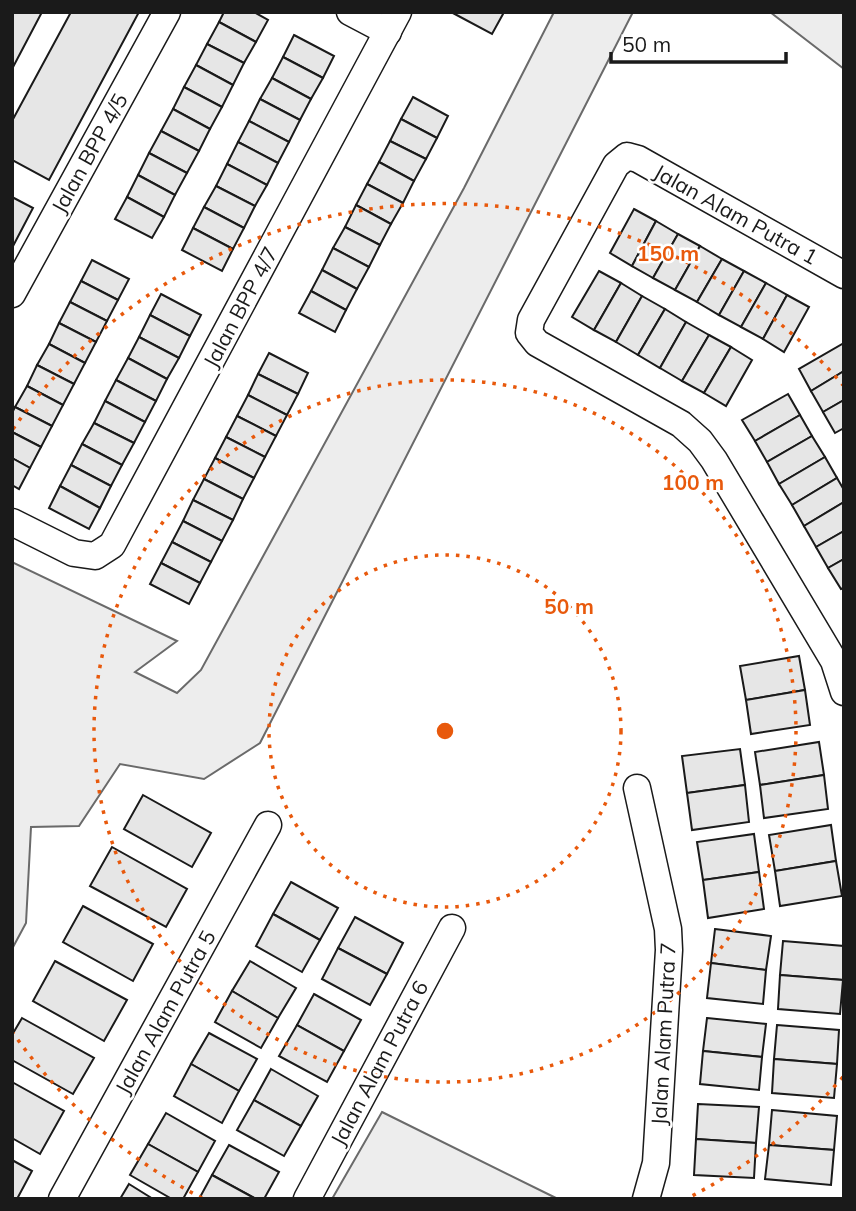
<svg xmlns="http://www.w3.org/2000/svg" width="856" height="1211" viewBox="0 0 856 1211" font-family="Mulish,sans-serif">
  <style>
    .built { fill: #ededed; stroke: #6a6a6a; stroke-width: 2 }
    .building { fill: #e6e6e6; stroke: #1a1a1a; stroke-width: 2 }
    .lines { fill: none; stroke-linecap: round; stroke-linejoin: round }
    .minor-casing { stroke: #1a1a1a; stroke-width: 29 }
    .minor { stroke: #fff; stroke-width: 26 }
    .ring { fill: none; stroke: #e8590c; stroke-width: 3.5; stroke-dasharray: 3.5 7 }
    .labels { text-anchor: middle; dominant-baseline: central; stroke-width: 5; stroke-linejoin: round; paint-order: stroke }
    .street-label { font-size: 21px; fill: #1a1a1a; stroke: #fff }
    .centre { fill: #e8590c; stroke: #fff; stroke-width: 3.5 }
    .ring-label { font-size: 21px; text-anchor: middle; font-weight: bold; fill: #e8590c; stroke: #fff; stroke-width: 5; stroke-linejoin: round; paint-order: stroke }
  </style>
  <rect width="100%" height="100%" fill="#fff"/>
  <g class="built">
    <polygon points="554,12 633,12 260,743 204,779 120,764 79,826 31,827 26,923 12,949 12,562 177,641 135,672 177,693 201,670 464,188"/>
    <polygon points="770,12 844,12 844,69"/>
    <polygon points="382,1112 558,1199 332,1199"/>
  </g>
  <g class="building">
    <polygon points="12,12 42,12 12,69"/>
    <polygon points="71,12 139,12 49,180 12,160 12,121"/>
    <polygon points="224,12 254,12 268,20 256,42 219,22"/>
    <polygon points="451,12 500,12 503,14 492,34"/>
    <polygon points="219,22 256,42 244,63 207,44"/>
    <polygon points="294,35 334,56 323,78 283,57"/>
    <polygon points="207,44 244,63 233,85 196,65"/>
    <polygon points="283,57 323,78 311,99 272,78"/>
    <polygon points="196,65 233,85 222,107 184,87"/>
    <polygon points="272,78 311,99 300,120 260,99"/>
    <polygon points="184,87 222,107 210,129 173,109"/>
    <polygon points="413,97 448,116 437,138 401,119"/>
    <polygon points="260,99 300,120 289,142 249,121"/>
    <polygon points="173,109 210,129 199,151 161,131"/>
    <polygon points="401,119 437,138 426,159 390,141"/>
    <polygon points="249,121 289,142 278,163 238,142"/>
    <polygon points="161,131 199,151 187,173 149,153"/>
    <polygon points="390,141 426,159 414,181 379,162"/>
    <polygon points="238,142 278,163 267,185 227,164"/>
    <polygon points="149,153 187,173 175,195 138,175"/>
    <polygon points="379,162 414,181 403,203 367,184"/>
    <polygon points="227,164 267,185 255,206 216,186"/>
    <polygon points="138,175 175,195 164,217 127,197"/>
    <polygon points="367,184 403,203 391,224 356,205"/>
    <polygon points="216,186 255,206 244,228 204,207"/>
    <polygon points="12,197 33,208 12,248"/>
    <polygon points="127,197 164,217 152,238 115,219"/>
    <polygon points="356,205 391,224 380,245 345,227"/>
    <polygon points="204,207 244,228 233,249 193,228"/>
    <polygon points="634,209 656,221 632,266 610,253"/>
    <polygon points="656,221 678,234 653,278 632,266"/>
    <polygon points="345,227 380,245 369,267 333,248"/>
    <polygon points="193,228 233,249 222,271 182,250"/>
    <polygon points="678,234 700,246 675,290 653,278"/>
    <polygon points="700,246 722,259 697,302 675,290"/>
    <polygon points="333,248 369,267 357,289 322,270"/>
    <polygon points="722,259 744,271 719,315 697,302"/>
    <polygon points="92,260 129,279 118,300 81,281"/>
    <polygon points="322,270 357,289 346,310 311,291"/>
    <polygon points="599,271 621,283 594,330 572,317"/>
    <polygon points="744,271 766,283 741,327 719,315"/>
    <polygon points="81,281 118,300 107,321 70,302"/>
    <polygon points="621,283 642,296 616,342 594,330"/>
    <polygon points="766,283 787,295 763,339 741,327"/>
    <polygon points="311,291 346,310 335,332 299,313"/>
    <polygon points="161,294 201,315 190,336 150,315"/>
    <polygon points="787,295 809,307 784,352 763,339"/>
    <polygon points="642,296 665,309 638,355 616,342"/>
    <polygon points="70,302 107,321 96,342 59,323"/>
    <polygon points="665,309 686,322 660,368 638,355"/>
    <polygon points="150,315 190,336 179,358 139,337"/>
    <polygon points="686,322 709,335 682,381 660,368"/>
    <polygon points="59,323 96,342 85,363 49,344"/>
    <polygon points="709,335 731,347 704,393 682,381"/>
    <polygon points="139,337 179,358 167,379 128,358"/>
    <polygon points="844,343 844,371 811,391 799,369"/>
    <polygon points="49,344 85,363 74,384 37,365"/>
    <polygon points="731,347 752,360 726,406 704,393"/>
    <polygon points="269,353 308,373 298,394 258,374"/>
    <polygon points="128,358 167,379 156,401 116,380"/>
    <polygon points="37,365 74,384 63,405 27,386"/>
    <polygon points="844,371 844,400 823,412 811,391"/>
    <polygon points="258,374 298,394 287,415 248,395"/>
    <polygon points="116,380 156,401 145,422 105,401"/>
    <polygon points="27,386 63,405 52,426 15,407"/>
    <polygon points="788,394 800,415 755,441 742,420"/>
    <polygon points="248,395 287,415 276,436 237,416"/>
    <polygon points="844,400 844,428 835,433 823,412"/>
    <polygon points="105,401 145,422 134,443 94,423"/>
    <polygon points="15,407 52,426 41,447 12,432 12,413"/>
    <polygon points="800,415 812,436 767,462 755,441"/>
    <polygon points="237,416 276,436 265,457 226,437"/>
    <polygon points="94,423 134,443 122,465 82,444"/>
    <polygon points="12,432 41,447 30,468 12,458"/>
    <polygon points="812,436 825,457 779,484 767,462"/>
    <polygon points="226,437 265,457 254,478 215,458"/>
    <polygon points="82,444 122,465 111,486 71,465"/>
    <polygon points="825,457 837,478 792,505 779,484"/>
    <polygon points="12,458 30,468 19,489 12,485"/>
    <polygon points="215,458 254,478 243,499 204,479"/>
    <polygon points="71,465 111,486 100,508 60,486"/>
    <polygon points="837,478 844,490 844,502 804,526 792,505"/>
    <polygon points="204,479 243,499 233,520 193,500"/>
    <polygon points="60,486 100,508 89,529 49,508"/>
    <polygon points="193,500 233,520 222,541 183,521"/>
    <polygon points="844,502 844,531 816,547 804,526"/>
    <polygon points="183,521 222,541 211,562 172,542"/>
    <polygon points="844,531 844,559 828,568 816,547"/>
    <polygon points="172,542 211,562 200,583 161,563"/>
    <polygon points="844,559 844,588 841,589 828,568"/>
    <polygon points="161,563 200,583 189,604 150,584"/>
    <polygon points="799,656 805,690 746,700 740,666"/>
    <polygon points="805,690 810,725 751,734 746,700"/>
    <polygon points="819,742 824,775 760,785 755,752"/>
    <polygon points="740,749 745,785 687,793 682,756"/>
    <polygon points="824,775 828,809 764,818 760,785"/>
    <polygon points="745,785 749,822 692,830 687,793"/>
    <polygon points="143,795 211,833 192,867 124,829"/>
    <polygon points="831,825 836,861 775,871 769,835"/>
    <polygon points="754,834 759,872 703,880 697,842"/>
    <polygon points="112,847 187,889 166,927 90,886"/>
    <polygon points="836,861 842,896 780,906 775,871"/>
    <polygon points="759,872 764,909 708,918 703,880"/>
    <polygon points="291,882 338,908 320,940 273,914"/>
    <polygon points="83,906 153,944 133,981 63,942"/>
    <polygon points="273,914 320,940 302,972 256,946"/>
    <polygon points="355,917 403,943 387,974 338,948"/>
    <polygon points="715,929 771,936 766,970 711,963"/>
    <polygon points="783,941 844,946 843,980 780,975"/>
    <polygon points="338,948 387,974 370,1005 322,979"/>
    <polygon points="55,961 127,1000 104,1041 33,1001"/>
    <polygon points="250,961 296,988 278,1018 232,991"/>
    <polygon points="711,963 766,970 763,1004 707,998"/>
    <polygon points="780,975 843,980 840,1014 778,1009"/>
    <polygon points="232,991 278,1018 261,1048 215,1022"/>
    <polygon points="314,994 361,1020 344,1051 297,1025"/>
    <polygon points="22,1018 94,1058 73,1094 12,1060 12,1035"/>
    <polygon points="707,1018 766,1024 762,1057 703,1051"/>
    <polygon points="297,1025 344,1051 327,1082 279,1056"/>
    <polygon points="777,1025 839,1030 837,1064 774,1059"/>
    <polygon points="209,1033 257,1059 239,1091 191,1064"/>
    <polygon points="703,1051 762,1057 759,1090 700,1084"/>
    <polygon points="774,1059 837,1064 834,1098 772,1093"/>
    <polygon points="191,1064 239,1091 222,1123 174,1096"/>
    <polygon points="271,1069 318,1096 301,1126 254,1100"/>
    <polygon points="12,1082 64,1111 40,1154 12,1138"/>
    <polygon points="254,1100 301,1126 284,1156 237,1130"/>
    <polygon points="698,1104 759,1107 756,1143 696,1139"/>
    <polygon points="772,1110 837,1116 834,1150 769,1145"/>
    <polygon points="166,1113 215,1141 198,1172 148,1144"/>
    <polygon points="696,1139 756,1143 754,1178 694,1175"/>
    <polygon points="148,1144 198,1172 183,1199 172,1199 130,1175"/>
    <polygon points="229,1145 279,1172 264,1199 256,1199 212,1175"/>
    <polygon points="769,1145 834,1150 831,1185 765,1179"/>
    <polygon points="12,1160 32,1171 17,1199 12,1199"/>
    <polygon points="212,1175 256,1199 199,1199"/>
    <polygon points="129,1184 153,1199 120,1199"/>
  </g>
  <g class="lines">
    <g class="minor-casing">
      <g id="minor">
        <polyline points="350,12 388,32"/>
        <polyline points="844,275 638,159 627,156 616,165 531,320 529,333 537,343 681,424 700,441 714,460 834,661 844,692"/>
        <polyline points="12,294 167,12"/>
        <polyline points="12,522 74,553 95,556 112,545 398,12"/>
        <polyline points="637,788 668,929 669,950 656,1163 646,1199"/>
        <polyline points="62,1199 268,825"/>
        <polyline points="307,1199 452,928"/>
      </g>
    </g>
    <use href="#minor" class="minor"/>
  </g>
  <g class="ring">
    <circle cx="445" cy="731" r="176"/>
    <circle cx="445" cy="731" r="351"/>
    <path d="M843 1077A527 527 0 0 1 688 1198M202 1198A527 527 0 0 1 13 1033M13 429A527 527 0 0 1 843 385"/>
  </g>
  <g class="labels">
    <g class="street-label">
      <text transform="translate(89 153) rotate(-61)">Jalan BPP 4/5</text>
      <text transform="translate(736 214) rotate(29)">Jalan Alam Putra 1</text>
      <text transform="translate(240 307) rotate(-62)">Jalan BPP 4/7</text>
      <text transform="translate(165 1012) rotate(-61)">Jalan Alam Putra 5</text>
      <text transform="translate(663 1034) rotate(-87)">Jalan Alam Putra 7</text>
      <text transform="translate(379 1063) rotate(-62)">Jalan Alam Putra 6</text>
    </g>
  </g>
  <circle cx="445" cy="731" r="10" class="centre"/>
  <g class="ring-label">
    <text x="668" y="261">150 m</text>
    <text x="693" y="490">100 m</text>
    <text x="569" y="614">50 m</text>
  </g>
  <rect width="856" height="1211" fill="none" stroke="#1a1a1a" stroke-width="28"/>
  <path d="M611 52v10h175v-10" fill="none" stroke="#1a1a1a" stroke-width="3.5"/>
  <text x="622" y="52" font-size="21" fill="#1a1a1a" stroke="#ffffff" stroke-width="5" paint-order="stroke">50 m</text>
</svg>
